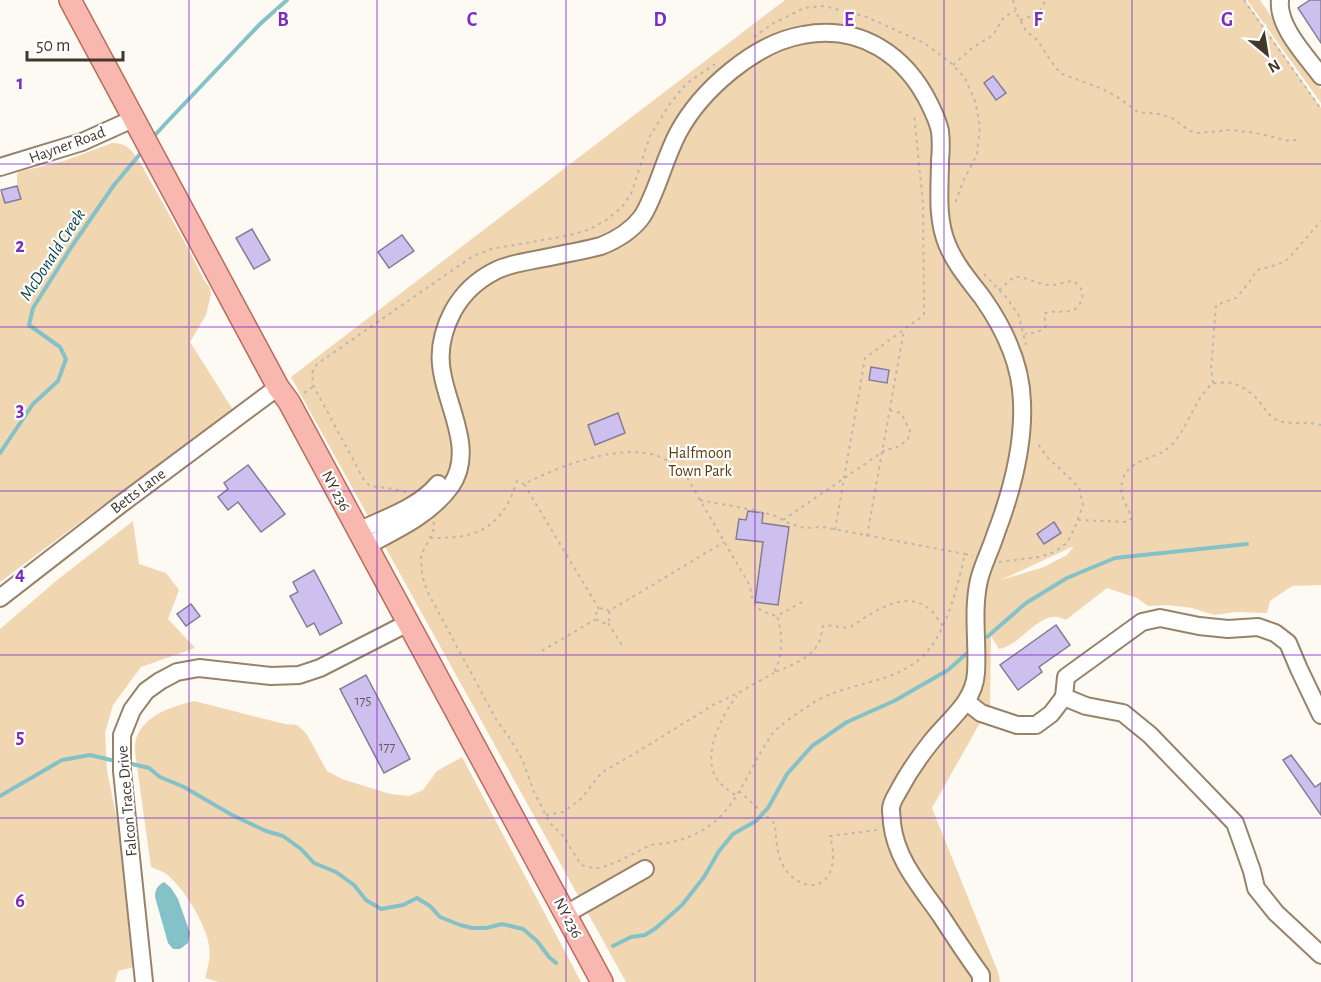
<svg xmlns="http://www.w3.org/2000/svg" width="1321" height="982" viewBox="0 0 1321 982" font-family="'Alegreya Sans',sans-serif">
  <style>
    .green { fill: #f1d6b2; fill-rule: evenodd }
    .water { fill: #84c2c7 }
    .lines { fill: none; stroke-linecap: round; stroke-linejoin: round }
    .stream { stroke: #84c2c7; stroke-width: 4 }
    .building { fill: #cec0ee; stroke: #847c98; stroke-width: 1.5 }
    .minor-casing { stroke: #97836a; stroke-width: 20 }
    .major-casing { stroke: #b66d5e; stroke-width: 24 }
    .path { stroke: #bdb7af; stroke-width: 2; stroke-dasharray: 3 4.5; stroke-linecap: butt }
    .minor { stroke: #fff; stroke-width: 16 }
    .major { stroke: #f9b8af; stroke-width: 21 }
    .grid { fill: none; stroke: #7b2cbf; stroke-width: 1.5; stroke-opacity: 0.55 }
    .labels { text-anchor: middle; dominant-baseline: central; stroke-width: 4.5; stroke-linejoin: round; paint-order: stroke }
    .number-label { font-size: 14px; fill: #645a5d }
    .street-label { font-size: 16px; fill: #40382d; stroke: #fff }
    .park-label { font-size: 16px; fill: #5b3d0a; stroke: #fff }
    .water-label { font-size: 18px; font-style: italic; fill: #0c464a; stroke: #fff }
    .grid-label { font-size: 20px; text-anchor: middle; font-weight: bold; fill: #7b2cbf; stroke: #fff; stroke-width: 4.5; stroke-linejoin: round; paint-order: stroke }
  </style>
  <rect width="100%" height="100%" fill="#fdf9f3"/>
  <g class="green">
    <path d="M785,0H1245L1321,108V585L1292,586L1270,601L1267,613L1236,612L1214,615L1192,608L1168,605L1148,606L1137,598L1107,588L1066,620C1063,619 1060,617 1057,617C1039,613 1019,646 999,649L991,636L990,705L932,808L998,972L1000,982H626L291,377ZM1074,546L1067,555L1044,567L1001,580Z"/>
    <polygon points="1247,0 1260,0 1321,89 1321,103"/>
    <path d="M112,143C126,143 130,148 138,159L189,250L204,280L210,288L211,294L206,315L190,342L233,410L189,441L0,582V198L1,190L5,203L20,199C19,190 15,182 18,172L64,161Z"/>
    <polygon points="133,521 139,564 166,573 179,590 168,619 195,648 141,667 113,705 105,733 107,770 121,841 132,929 134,967 118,971 115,982 0,982 0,629 56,581"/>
    <path d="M194,701L285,724L297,725L306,733L327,771L342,779L390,794L409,796L423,790L437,771L462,757L581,982H219L205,978C208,967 211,957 209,946C207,925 182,885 165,873C161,871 156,869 151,867L135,752C135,746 135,739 138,734C149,713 172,707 194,701Z"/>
  </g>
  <path class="water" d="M164,882L171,888L178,899L190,933L188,943L180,949H173L168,943L155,897C155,890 157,886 164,882Z"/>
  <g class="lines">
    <g class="stream">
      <polyline points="155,135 167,122 260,24 287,0"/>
      <polyline points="0,453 33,404 58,381 66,359 60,347 29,325 33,308 72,246 114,185 140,154"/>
      <polyline points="987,637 1026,603 1067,578 1115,558 1247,544"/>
      <polyline points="132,764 149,768 160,777 184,787 232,815 266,831 283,836 301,849 314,863 336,872 354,885 366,900 381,909 403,905 417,898 430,906 440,917 460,925 472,928 486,928 502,924 523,929 537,941 549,957 556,963"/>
      <polyline points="0,796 62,760 90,755 111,760"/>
      <polyline points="613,946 631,937 645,935 656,928 682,905 704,877 719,851 733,834 756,821 768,808 787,774 812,746 847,722 894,701 948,670 966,654"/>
    </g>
  </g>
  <g class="building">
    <polygon points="1310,0 1321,0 1321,43 1298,8"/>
    <polygon points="993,76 1006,93 996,100 984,83"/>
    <polygon points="17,186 21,199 5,203 1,190"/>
    <polygon points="252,229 270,260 254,269 236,238"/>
    <polygon points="402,235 414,251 389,268 378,252"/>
    <polygon points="871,367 889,370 887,383 869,380"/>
    <polygon points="618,413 625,433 595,445 588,425"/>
    <polygon points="248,465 285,514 261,532 238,502 228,510 218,497 228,489 224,483"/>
    <polygon points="748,511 763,513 762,523 789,527 778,605 755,602 763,542 736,539 739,519 746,520"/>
    <polygon points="1054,522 1061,533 1044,544 1037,534"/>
    <polygon points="314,570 342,623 320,635 314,623 307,627 290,596 298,592 293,582"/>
    <polygon points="191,604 200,616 186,626 177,614"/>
    <polygon points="1056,625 1070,645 1039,667 1042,672 1018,690 1000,665"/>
    <polygon points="366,675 410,759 384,773 340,689"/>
    <polygon points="1291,755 1315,787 1321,783 1321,815 1283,760"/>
  </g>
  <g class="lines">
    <g class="minor-casing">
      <g id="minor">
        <path d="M1280,0C1277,26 1306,56 1321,76"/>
        <polyline points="0,167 82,142 133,119"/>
        <path d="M358,531C385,518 418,508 438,484"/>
        <path d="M366,546C396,530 430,515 451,486C475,451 448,409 442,372C438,351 443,330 453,311C463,293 477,280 495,271C508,264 524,262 539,259C560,255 581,251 601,246C616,240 631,231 641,218C647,210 650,201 654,192C662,173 668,152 678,133C701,90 755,43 803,35C860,24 906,55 930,105C934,113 938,122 940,131C941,140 941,150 940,160C940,188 936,217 947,244C955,264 969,280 982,297C1004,328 1021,363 1022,402C1024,447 1012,491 996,533C991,549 983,564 979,580C972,611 978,642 976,673C974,703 948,720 931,742C919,757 908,773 899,790C896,796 891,802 891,809C891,814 892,818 892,823C896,860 921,887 941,916C954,936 967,956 981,975V982"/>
        <polyline points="0,598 121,504 278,387"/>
        <polyline points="967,702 981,713 1017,725 1036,725 1051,714 1064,697"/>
        <polyline points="1321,715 1299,669 1288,643 1275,633 1258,627 1228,629 1199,626 1160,618 1142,622 1066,677 1064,697 1086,706 1123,713 1150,735 1235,823 1252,871 1256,888 1276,913 1321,955"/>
        <polyline points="566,914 645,869"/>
        <polyline points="144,982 122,771 122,735 132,710 146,691 160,681 177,672 199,668 271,676 299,675 320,668 408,623"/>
      </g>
    </g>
    <g class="major-casing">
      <polyline id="major" points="70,0 278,387 289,402 602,982"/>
    </g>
    <g class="path">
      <polyline points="1013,0 1017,14 1026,31 1037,40 1055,67 1062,74 1100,88 1116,96 1138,112 1159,114 1172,118 1190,131 1198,133 1230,130 1256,133 1290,141 1300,139"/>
      <polyline points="1244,0 1321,109"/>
      <polyline points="1020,20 1038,14 1046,0"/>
      <polyline points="754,37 772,24 804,8 824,6 867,17 924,43 950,62 965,78 975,101 980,126 977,154 963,182 954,206"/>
      <polyline points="953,65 972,48 993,35 1004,17 1015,11"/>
      <polyline points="984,274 1007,298 1019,316 1026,345"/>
      <path d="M999,290L1014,277C1024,276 1033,282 1043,284C1054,287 1063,282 1073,281C1079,285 1084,290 1082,298C1077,320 1056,307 1044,314L1046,326L1043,329L1038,332L1025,334"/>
      <polyline points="1213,383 1211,370 1216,305 1236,298 1248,284 1257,270 1279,264 1288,259 1321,221"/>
      <polyline points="304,393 314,386"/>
      <polyline points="406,492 394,489 370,486 364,480 313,385 312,373 317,364 473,256 491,249 566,236 588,230 605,221 622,207 631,194 650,136 669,105 686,84 715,64"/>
      <polyline points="700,500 753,510 776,516 788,523 804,528 823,527 965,554"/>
      <polyline points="783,520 887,449 894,449 908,440 910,431 901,413 889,410"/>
      <path d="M1078,520L1128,522L1131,519C1128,502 1117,498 1123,479C1129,459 1154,460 1168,448C1188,431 1192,401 1213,383C1219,383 1226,382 1232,383C1241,385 1253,394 1259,401C1265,409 1269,417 1279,421C1291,425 1307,421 1321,425"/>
      <path d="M433,522L435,526L430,538L421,555L422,575L427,591L497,721L510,739L522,759L534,792L550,823L564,837L581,865C585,866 591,868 595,868C610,868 635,852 649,846C656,843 664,844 672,842C685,839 698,834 709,826C739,806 752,761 773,733C781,724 802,710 813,703C848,681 895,685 925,654C948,629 957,587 965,554L973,556"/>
      <polyline points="835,530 865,358 924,315 923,204 914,114"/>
      <polyline points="867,536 904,330"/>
      <path d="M430,538C464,538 489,536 508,503C512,497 514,488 517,481L524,484"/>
      <polyline points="999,562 1039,557 1054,552 1067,543 1075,527 1083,505 1079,487 1047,457 1036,441"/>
      <path d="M802,602L777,616C783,635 783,654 774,673C789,666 810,659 818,644C822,638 821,632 823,626C833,624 839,629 850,627C871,614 903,589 928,608C934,612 938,620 943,626"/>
      <path d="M599,609L524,484C559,466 619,443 658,456C668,460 677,467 685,474L750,586C753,607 756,610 777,616"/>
      <polyline points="609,611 610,617 608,623 601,623 596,619 596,614 599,609 604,608 609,611 724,542"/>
      <polyline points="608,623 623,647"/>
      <polyline points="542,651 596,619"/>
      <path d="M739,791L775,824C776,840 777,856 785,869C796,885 820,894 830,872C835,861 833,847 830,836L877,830"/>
      <path d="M735,795C728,790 722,786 717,779C701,755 722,715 737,696"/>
      <polyline points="546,815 563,812 581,799 601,773 639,751 713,705 738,693 774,673"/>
    </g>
    <use href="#minor" class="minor"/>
    <use href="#major" class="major"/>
  </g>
  <path class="grid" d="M189,0V982M377,0V982M566,0V982M755,0V982M944,0V982M1132,0V982M0,164H1321M0,327H1321M0,491H1321M0,655H1321M0,818H1321"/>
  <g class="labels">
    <g class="number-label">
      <text x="363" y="701">175</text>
      <text x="387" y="747">177</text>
    </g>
    <g class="street-label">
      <text transform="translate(67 145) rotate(-20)">Hayner Road</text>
      <text transform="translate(138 491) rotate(-37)">Betts Lane</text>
      <text transform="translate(336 491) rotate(62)">NY 236</text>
      <text transform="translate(127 801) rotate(-95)">Falcon Trace Drive</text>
      <text transform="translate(568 918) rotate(62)">NY 236</text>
    </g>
    <g class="park-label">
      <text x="700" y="453">Halfmoon<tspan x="700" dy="18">Town Park</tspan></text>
    </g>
    <g class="water-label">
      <text transform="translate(53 255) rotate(-57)">McDonald Creek</text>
    </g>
  </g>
  <g class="grid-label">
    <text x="283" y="26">B</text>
    <text x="472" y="26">C</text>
    <text x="660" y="26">D</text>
    <text x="849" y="26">E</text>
    <text x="1038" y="26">F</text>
    <text x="1227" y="26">G</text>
    <text x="20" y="89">1</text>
    <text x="20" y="252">2</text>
    <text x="20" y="416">3</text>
    <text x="20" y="580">4</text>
    <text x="20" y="743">5</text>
    <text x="20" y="907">6</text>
  </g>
  <g transform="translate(1267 54) rotate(150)" stroke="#ffffff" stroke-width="4.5" paint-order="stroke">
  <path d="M0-4.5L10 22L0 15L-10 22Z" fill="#40382d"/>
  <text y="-9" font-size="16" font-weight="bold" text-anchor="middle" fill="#40382d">N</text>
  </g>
  <path d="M27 51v9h96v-9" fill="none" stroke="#40382d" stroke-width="3"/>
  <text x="36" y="51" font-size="18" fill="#40382d" stroke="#ffffff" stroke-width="4.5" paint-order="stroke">50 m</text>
</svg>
